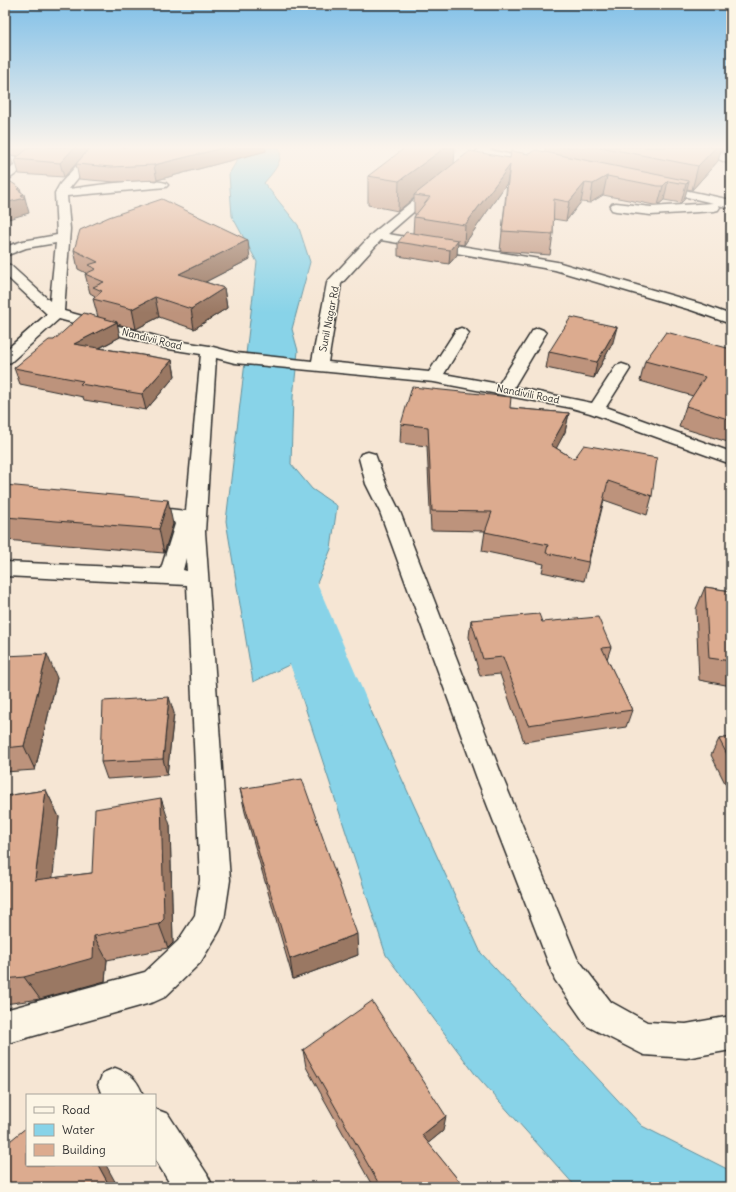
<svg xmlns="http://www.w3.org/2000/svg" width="736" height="1192" viewBox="0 0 736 1192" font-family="Delius,sans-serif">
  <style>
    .water { fill: #88d3e8; stroke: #63909c }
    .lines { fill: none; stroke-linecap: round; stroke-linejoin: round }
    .river { fill: #88d3e8; fill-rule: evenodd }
    .minor-casing { stroke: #2b2b2b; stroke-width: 3 }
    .minor { fill: #fcf5e5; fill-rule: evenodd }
    .wall { fill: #bd937b; stroke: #2b2b2b }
    .shaded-wall { fill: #9a7864; stroke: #2b2b2b }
    .building { fill: #dcab8f; stroke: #2b2b2b }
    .labels { text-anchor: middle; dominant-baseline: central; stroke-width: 3; stroke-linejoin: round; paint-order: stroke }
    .far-street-label { font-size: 10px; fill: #2b2b2b; stroke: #fcf5e5 }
  </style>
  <rect width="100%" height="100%" fill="#f6e6d4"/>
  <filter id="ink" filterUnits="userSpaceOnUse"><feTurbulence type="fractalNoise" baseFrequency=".025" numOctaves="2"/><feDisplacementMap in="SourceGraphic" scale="8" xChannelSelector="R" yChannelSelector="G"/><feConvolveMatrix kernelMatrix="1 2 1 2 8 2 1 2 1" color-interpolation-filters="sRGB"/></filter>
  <g filter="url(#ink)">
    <path class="water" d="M245,147H279C284,162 273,172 264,183L298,225L310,262L292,329L298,351L293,397L291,464L312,489L337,506L331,549L301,622L367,702L481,953L642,1126L731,1171V1187H576L475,1074L386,955L291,664L253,682L226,521L257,262L232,216L229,174Z"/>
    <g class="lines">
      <polygon class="river" points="277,525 296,530 304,543 303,550 368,703 359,721 336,729 313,721 304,703 249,550 250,543 258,530"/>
      <g class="minor-casing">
        <g id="minor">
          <path d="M93,147H103L69,189C93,186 144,177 166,183L168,185L166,187L67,196L70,229L64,311L170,340L209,346L236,353L312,361L327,283L329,280L373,233L426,190L482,147H493L490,150L544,162L545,164L540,167L484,156L434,194L388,234L557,262L701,304L731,315V324L691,310L555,270L381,240L341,284L328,362L429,372L456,330L461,328L466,330L469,333L444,374L499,384L533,330L538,328L543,330L546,333L514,387L592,403L616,366L622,364L628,366L630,369L606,407L731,452V464L590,413L572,408L434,382L235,363L216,358L205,532L230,880L224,920L220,930L200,963L165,997L154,1002L5,1044V1010L145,972L178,941L195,915L200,880L187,585L5,576V562L161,569L175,524L174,522L135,516L132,512L135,508L142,506L186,511L201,354L169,349L59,319L11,362L5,364V351L47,314L5,275V264L10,265L50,301L56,243L26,248L5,256V247L23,241L57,235L55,193L60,184ZM186,558L187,571L183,570Z"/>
          <polygon points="703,147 713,147 716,150 731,158 731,165 708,154"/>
          <polygon points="5,156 27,159 32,162 9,179 5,180 5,172 17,164 5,162"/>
          <polygon points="656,184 731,200 731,208 718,205 720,207 718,210 714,211 651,215 616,211 612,210 610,207 612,204 616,203 651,207 713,203 652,189 650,187 652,185"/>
          <polygon points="368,452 375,454 386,484 400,512 504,781 577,958 611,1002 647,1022 686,1024 731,1016 731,1050 686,1058 644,1055 587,1026 555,980 478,781 380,512 366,484 359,458 361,454"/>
          <path d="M115,1068C131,1074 137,1079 143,1095H102L98,1085L103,1073Z"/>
          <polygon points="155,1109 168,1114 207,1174 213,1187 172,1187 155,1159"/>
        </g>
      </g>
      <use href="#minor" class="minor"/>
    </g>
    <g class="wall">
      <polygon points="5,147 265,147 266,151 157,180 114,182 79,179 76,164 64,177 19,174 15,159 18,156 10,155 13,165 5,171"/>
      <polygon points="545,147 731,147 731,156 721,150 718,161 692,190 687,189 684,200 681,203 664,200 658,205 654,205 603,195 590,203 581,202 566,221 553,219 553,234 550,255 500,251 507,183 464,245 457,244 457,255 449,264 398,256 398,242 413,233 414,217 416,214 414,214 414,198 398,211 368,205 368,176 454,164 510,158 545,152"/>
      <polygon points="74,250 250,259 205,282 224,288 227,308 194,329 159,317 136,329 117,324 120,337 100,348 172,360 175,376 146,410 84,400 83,397 20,384 14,368 54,340 98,317 93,299 95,297 95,296 90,293 85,274 86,273 78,269"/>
      <polygon points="613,342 594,378 546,368 549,352"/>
      <polygon points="731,349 731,443 679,427 686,406 693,396 640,381 645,361"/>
      <polygon points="510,408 569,413 565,432 556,448 574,459 652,496 647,515 604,500 584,581 542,572 544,564 482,551 485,531 431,530 427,446 400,443 401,424"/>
      <polygon points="5,485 173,524 164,553 5,540"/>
      <polygon points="705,587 731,591 731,686 699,680 696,609"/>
      <polygon points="471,620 542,622 611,647 607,659 632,710 626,727 524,742 500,674 480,676 469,637"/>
      <polygon points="5,656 57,678 35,770 5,772"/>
      <polygon points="174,713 167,775 107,779 101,762"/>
      <polygon points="731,737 731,795 711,755 719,739"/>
      <polygon points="240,789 358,955 293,979 245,812"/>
      <polygon points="46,790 59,817 52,878 92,873 170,825 173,943 168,948 107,960 105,981 40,999 5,1004 5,796"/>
      <polygon points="303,1050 443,1131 428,1143 464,1187 373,1187 306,1067"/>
    </g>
    <g class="shaded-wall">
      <polygon points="75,147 91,147 64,177 60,163"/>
      <polygon points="227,147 265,147 266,151 157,180 154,165"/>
      <polygon points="446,147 455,147 454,167 414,195 414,198 398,211 399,181"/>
      <polygon points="716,147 722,147 718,161 692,190 698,166"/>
      <polygon points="9,150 13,165 5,171 5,153"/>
      <polygon points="510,165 507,183 464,245 465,225"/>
      <polygon points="607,176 603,195 590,203 593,184"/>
      <polygon points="668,181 664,200 658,205 663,186"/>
      <polygon points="689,181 684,200 681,203 686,184"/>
      <polygon points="585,183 581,202 566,221 569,202"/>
      <polygon points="20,188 22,195 24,194 25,198 29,213 5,220 5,203 17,189"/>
      <polygon points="248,240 250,259 182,294 179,274"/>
      <polygon points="458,240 457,255 449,264 450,250"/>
      <polygon points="224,288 227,308 194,329 191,309"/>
      <polygon points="155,297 159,317 136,329 132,309"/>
      <polygon points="117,322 120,337 78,359 74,344"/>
      <polygon points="617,327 613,342 594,378 597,362"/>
      <polygon points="172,360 175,376 146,410 142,394"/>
      <polygon points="569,413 565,432 548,464 551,445"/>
      <polygon points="168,500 173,524 164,553 159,529"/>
      <polygon points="47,654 57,678 35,770 24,746"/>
      <polygon points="169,697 174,713 167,775 163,759"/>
      <polygon points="46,790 59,817 50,905 35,880"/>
      <polygon points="161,798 170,825 173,943 168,948 159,924"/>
      <polygon points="357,934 358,955 293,979 290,959"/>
      <polygon points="94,936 107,960 105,981 40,999 24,977"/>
      <polygon points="446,1116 443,1131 420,1150 422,1135"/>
      <polygon points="98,1165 106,1165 118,1187 110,1187"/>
    </g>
    <g class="building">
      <polygon points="29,147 75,147 60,163 15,159 30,147"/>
      <polygon points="91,147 227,147 154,165 111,167 76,164"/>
      <polygon points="406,147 446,147 399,181 368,176"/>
      <polygon points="600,147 716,147 698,166"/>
      <polygon points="5,150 9,150 5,153"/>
      <polygon points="535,150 689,181 686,184 668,181 663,186 658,186 607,176 593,184 585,183 569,202 554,199 553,234 502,231 510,165 465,225 414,217 430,197 414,195 470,151 510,158 511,151 529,154"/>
      <polygon points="5,178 20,188 17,189 24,194 21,195 25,198 5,203"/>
      <polygon points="162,199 248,240 179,274 224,288 191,309 155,297 132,309 93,299 102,291 93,287 104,282 85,274 96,269 88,265 98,262 74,250 80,230 109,217"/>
      <polygon points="406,232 458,240 450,250 398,242"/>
      <polygon points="84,313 117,322 74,344 172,360 142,394 80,384 83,381 14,368 49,340 54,340"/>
      <polygon points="571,317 617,327 597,362 549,352"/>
      <polygon points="666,332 731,349 731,420 686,406 705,377 645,361"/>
      <polygon points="412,387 511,397 510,408 569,413 551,445 574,459 584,445 657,458 652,496 608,481 588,562 546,553 548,545 485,532 492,512 432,511 428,427 401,424"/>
      <polygon points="5,485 168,500 159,529 5,517"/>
      <polygon points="705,587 731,591 731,661 709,658"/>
      <polygon points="539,614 542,622 598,617 611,647 602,648 632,710 528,725 503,657 483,659 471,620"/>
      <polygon points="47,654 24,746 5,748 5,656"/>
      <polygon points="169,697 163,759 101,762 103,701"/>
      <polygon points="731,737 731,762 719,739"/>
      <polygon points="302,779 357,934 290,959 240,789"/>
      <polygon points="46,790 35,880 92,873 95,809 161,798 164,919 159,924 94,936 93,958 24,977 5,979 5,796"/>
      <polygon points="372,1001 446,1116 422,1135 464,1187 375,1187 379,1184 303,1050"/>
      <polygon points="27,1127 27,1165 98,1165 110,1187 5,1187 5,1145"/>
    </g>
  </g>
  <linearGradient id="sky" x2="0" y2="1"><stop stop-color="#81c0e8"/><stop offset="0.47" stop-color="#fbf4ec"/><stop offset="1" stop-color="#fbf4ec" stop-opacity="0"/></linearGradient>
  <rect width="736" height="313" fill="url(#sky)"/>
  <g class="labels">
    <g class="far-street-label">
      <text transform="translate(329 319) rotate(-79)">Sunil Nagar Rd</text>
      <text transform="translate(152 339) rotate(14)">Nandivii Road</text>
      <text transform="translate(528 394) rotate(11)">Nandivili Road</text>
    </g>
  </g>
  <rect width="736" height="1192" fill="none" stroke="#fcf5e5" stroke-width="20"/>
  <rect x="10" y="10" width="716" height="1172" fill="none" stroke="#2b2b2b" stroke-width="1.5" filter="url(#ink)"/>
  <rect x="26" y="1094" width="130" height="72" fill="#fcf5e5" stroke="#a8a49b"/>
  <rect x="34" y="1107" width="20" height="6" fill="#fcf5e5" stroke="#a8a49b"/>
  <text x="62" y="1114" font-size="12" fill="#2b2b2b">Road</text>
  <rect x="34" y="1124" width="20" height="12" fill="#88d3e8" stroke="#a8a49b"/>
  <text x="62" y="1134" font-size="12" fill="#2b2b2b">Water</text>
  <rect x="34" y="1144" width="20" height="12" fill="#dcab8f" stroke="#a8a49b"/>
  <text x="62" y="1154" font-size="12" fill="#2b2b2b">Building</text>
</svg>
